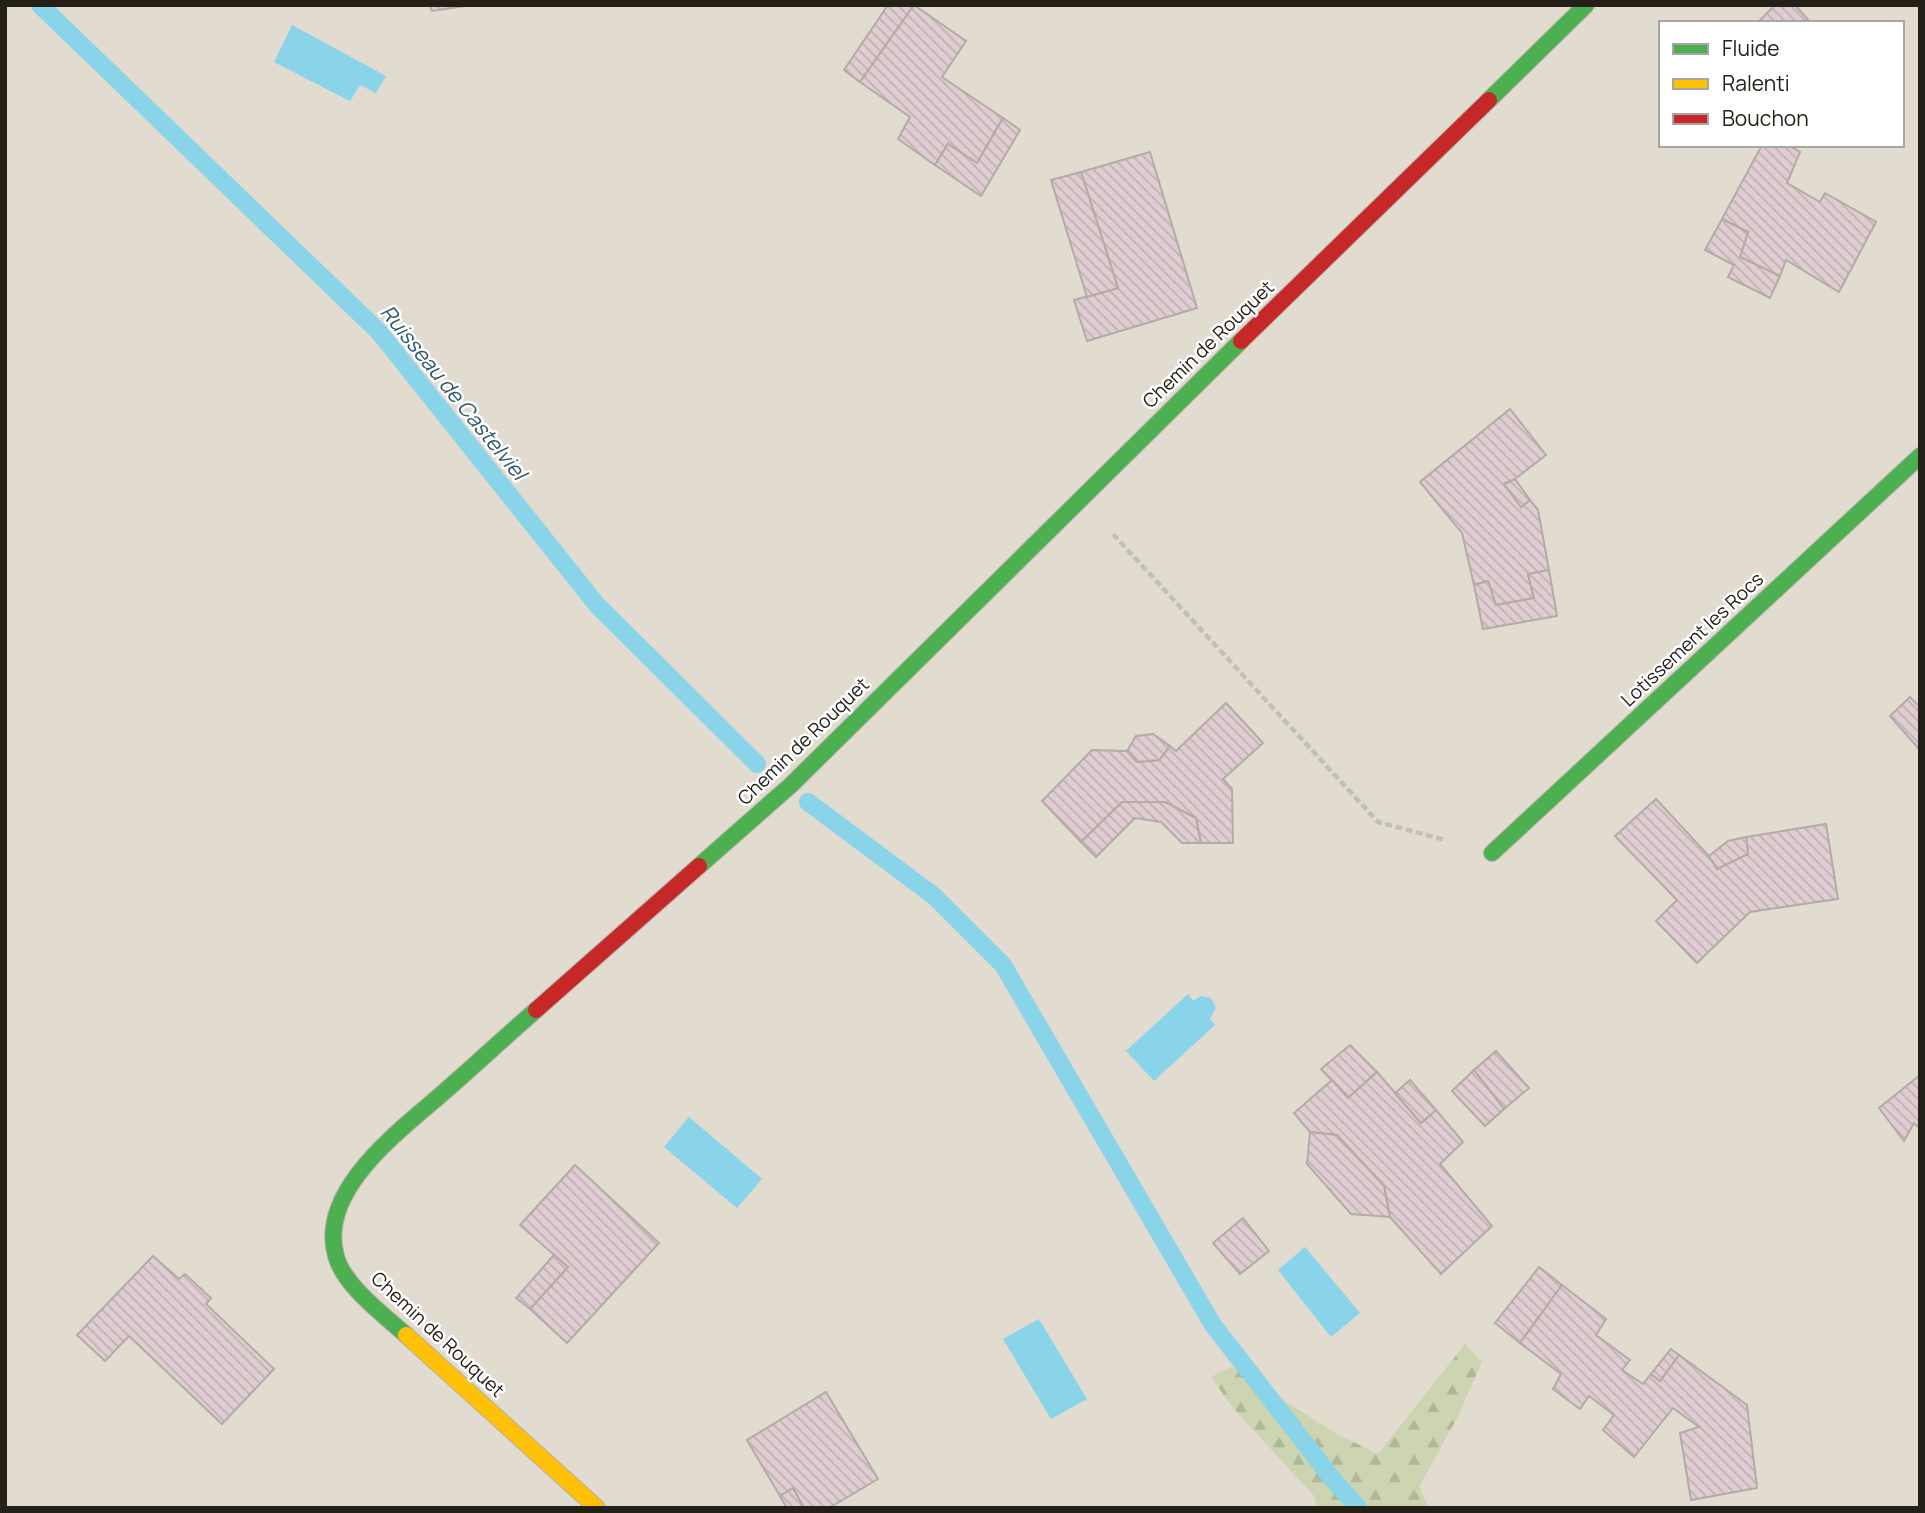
<svg xmlns="http://www.w3.org/2000/svg" width="1925" height="1513" viewBox="0 0 1925 1513" font-family="Manrope,sans-serif">
  <style>
    .forest { fill: url(#forest-firs) }
    .water { fill: #89d4e8 }
    .lines { fill: none; stroke-linecap: round; stroke-linejoin: round }
    .stream { stroke: #89d4e8; stroke-width: 18 }
    .building { fill: url(#building-back-hatch); stroke: #b2aba8; stroke-width: 2 }
    .fast-casing { stroke: #b4afa6; stroke-width: 18 }
    .slow-casing { stroke: #b4afa6; stroke-width: 18 }
    .jam-casing { stroke: #b4afa6; stroke-width: 18 }
    .path { stroke: #c1bfbc; stroke-width: 4.5; stroke-dasharray: 7 3.5; stroke-linecap: butt }
    .fast { stroke: #4caf50; stroke-width: 16 }
    .slow { stroke: #ffc107; stroke-width: 16 }
    .jam { stroke: #c62828; stroke-width: 16 }
    .labels { text-anchor: middle; dominant-baseline: central; stroke-width: 5; stroke-linejoin: round; paint-order: stroke }
    .street-label { font-size: 19px; fill: #242018; stroke: #fff }
    .water-label { font-size: 21px; font-style: italic; fill: #2b5a69; stroke: #fff }
  </style>
  <defs>
    <pattern id="forest-firs" width="22" height="20" patternUnits="userSpaceOnUse" patternTransform="scale(1.75)"><rect width="22" height="20" fill="#cdd4b1"/><path d="M5 1l3.5 6h-7zM16 11l3.5 6h-7z" fill="#b0b698"/></pattern>
    <pattern id="building-back-hatch" width="6" height="6" patternUnits="userSpaceOnUse" patternTransform="scale(1.75)"><rect width="6" height="6" fill="#e0cdd1"/><path d="M-1 5l2 2M0 0l6 6M5-1l2 2" fill="none" stroke="#c0b0b3"/></pattern>
  </defs>
  <rect width="100%" height="100%" fill="#e1dbd0"/>
  <polygon class="forest" points="1465,1344 1482,1362 1457,1418 1419,1487 1429,1508 1317,1508 1314,1496 1233,1408 1211,1377 1231,1367 1337,1434 1378,1454"/>
  <g class="water">
    <polygon points="292,25 386,76 376,93 360,85 350,101 274,62"/>
    <polygon points="1188,994 1193,1001 1201,996 1211,998 1216,1008 1210,1019 1215,1025 1154,1081 1126,1051"/>
    <polygon points="689,1117 762,1179 737,1208 664,1147"/>
    <polygon points="1305,1247 1360,1313 1331,1337 1278,1270"/>
    <polygon points="1039,1319 1087,1399 1051,1419 1003,1339"/>
  </g>
  <g class="lines">
    <g class="stream">
      <polyline points="40,5 379,332 597,605 757,764"/>
      <polyline points="808,802 934,896 1003,965 1213,1325 1335,1482 1358,1508"/>
    </g>
  </g>
  <g class="building">
    <polygon points="430,5 472,5 432,11"/>
    <polygon points="888,5 914,5 860,82 844,70"/>
    <polygon points="914,5 966,41 942,77 1003,118 977,163 948,144 935,165 898,139 910,117 860,82"/>
    <polygon points="1775,5 1795,5 1811,23 1757,23"/>
    <polygon points="1003,118 1020,130 981,196 935,165 948,144 977,163"/>
    <polygon points="1762,145 1788,145 1800,152 1787,183 1820,202 1825,193 1876,222 1839,292 1786,260 1780,276 1740,257 1748,232 1722,219"/>
    <polygon points="1150,152 1197,308 1087,341 1074,300 1118,288 1081,172"/>
    <polygon points="1081,172 1118,288 1087,297 1051,180"/>
    <polygon points="1722,219 1748,232 1740,257 1780,276 1770,298 1728,277 1734,265 1705,250"/>
    <polygon points="1510,409 1546,455 1515,479 1504,484 1521,507 1530,500 1538,510 1549,570 1528,574 1534,598 1496,605 1488,581 1474,585 1462,533 1420,482"/>
    <polygon points="1515,479 1530,500 1521,507 1504,484"/>
    <polygon points="1549,570 1557,616 1483,629 1474,585 1488,581 1496,605 1534,598 1528,574"/>
    <polygon points="1910,697 1920,707 1920,750 1890,716"/>
    <polygon points="1226,703 1263,743 1223,779 1232,789 1233,843 1201,843 1196,818 1165,802 1122,802 1081,842 1042,801 1092,750 1127,751 1137,762 1159,760 1170,746 1176,751"/>
    <polygon points="1153,734 1170,746 1159,760 1137,762 1127,751 1136,736"/>
    <polygon points="1656,799 1709,856 1717,869 1748,854 1746,837 1826,824 1838,899 1750,912 1697,963 1656,921 1677,900 1615,836"/>
    <polygon points="1122,802 1165,802 1196,818 1201,843 1182,843 1161,822 1135,818 1096,857 1081,842"/>
    <polygon points="1746,837 1748,854 1717,869 1709,856 1728,841"/>
    <polygon points="1350,1045 1377,1072 1348,1098 1321,1069"/>
    <polygon points="1496,1051 1529,1088 1504,1109 1474,1070"/>
    <polygon points="1474,1070 1504,1109 1485,1126 1452,1091"/>
    <polygon points="1377,1072 1421,1123 1436,1110 1463,1142 1440,1164 1492,1226 1441,1274 1390,1217 1384,1186 1337,1135 1310,1132 1294,1113 1332,1080 1348,1098"/>
    <polygon points="1920,1075 1920,1129 1914,1123 1904,1141 1879,1108"/>
    <polygon points="1410,1080 1436,1110 1421,1123 1395,1093"/>
    <polygon points="1310,1132 1337,1135 1384,1186 1390,1217 1351,1214 1307,1164"/>
    <polygon points="575,1165 659,1243 567,1343 530,1309 568,1267 520,1225"/>
    <polygon points="1243,1218 1269,1251 1240,1274 1213,1243"/>
    <polygon points="554,1255 568,1267 530,1309 516,1298"/>
    <polygon points="153,1256 179,1279 185,1274 211,1298 206,1304 274,1369 222,1424 129,1336 105,1361 77,1335"/>
    <polygon points="1539,1267 1562,1285 1520,1343 1495,1323"/>
    <polygon points="1562,1285 1606,1319 1596,1335 1630,1360 1622,1370 1643,1384 1651,1374 1660,1381 1679,1355 1747,1405 1757,1488 1691,1500 1680,1433 1699,1427 1673,1408 1634,1457 1603,1430 1614,1415 1589,1396 1580,1409 1553,1389 1561,1374 1520,1343"/>
    <polygon points="1671,1349 1679,1355 1660,1381 1651,1374"/>
    <polygon points="826,1392 878,1479 829,1508 804,1508 793,1488 780,1496 747,1440"/>
    <polygon points="793,1488 804,1508 787,1508 780,1496"/>
  </g>
  <g class="lines">
    <g class="fast-casing">
      <g id="fast">
        <polyline points="1489,100 1586,5"/>
        <polyline points="1492,853 1920,456"/>
        <polyline points="699,866 791,785 1241,341"/>
        <path d="M406,1335C384,1315 344,1286 336,1256C317,1190 401,1130 444,1092C475,1065 505,1037 536,1010"/>
      </g>
    </g>
    <g class="slow-casing">
      <polyline id="slow" points="406,1335 597,1508"/>
    </g>
    <g class="jam-casing">
      <g id="jam">
        <polyline points="1241,341 1489,100"/>
        <polyline points="536,1010 699,866"/>
      </g>
    </g>
    <polyline class="path" points="1113,534 1378,822 1445,840"/>
    <use href="#fast" class="fast"/>
    <use href="#slow" class="slow"/>
    <use href="#jam" class="jam"/>
  </g>
  <g class="labels">
    <g class="street-label">
      <text transform="translate(1208 344) rotate(-44)">Chemin de Rouquet</text>
      <text transform="translate(1692 639) rotate(-43)">Lotissement les Rocs</text>
      <text transform="translate(803 741) rotate(-44)">Chemin de Rouquet</text>
      <text transform="translate(438 1334) rotate(43)">Chemin de Rouquet</text>
    </g>
    <g class="water-label">
      <text transform="translate(454 392) rotate(51)">Ruisseau de Castelviel</text>
    </g>
  </g>
  <rect width="1925" height="1513" fill="none" stroke="#242018" stroke-width="14"/>
  <rect x="1659" y="21" width="245" height="126" fill="#ffffff" stroke="#a7a6a3" stroke-width="2"/>
  <rect x="1673" y="44" width="35" height="10" fill="#4caf50" stroke="#a7a6a3" stroke-width="2"/>
  <text x="1722" y="56" font-size="21" fill="#242018">Fluide</text>
  <rect x="1673" y="79" width="35" height="10" fill="#ffc107" stroke="#a7a6a3" stroke-width="2"/>
  <text x="1722" y="91" font-size="21" fill="#242018">Ralenti</text>
  <rect x="1673" y="114" width="35" height="10" fill="#c62828" stroke="#a7a6a3" stroke-width="2"/>
  <text x="1722" y="126" font-size="21" fill="#242018">Bouchon</text>
</svg>
